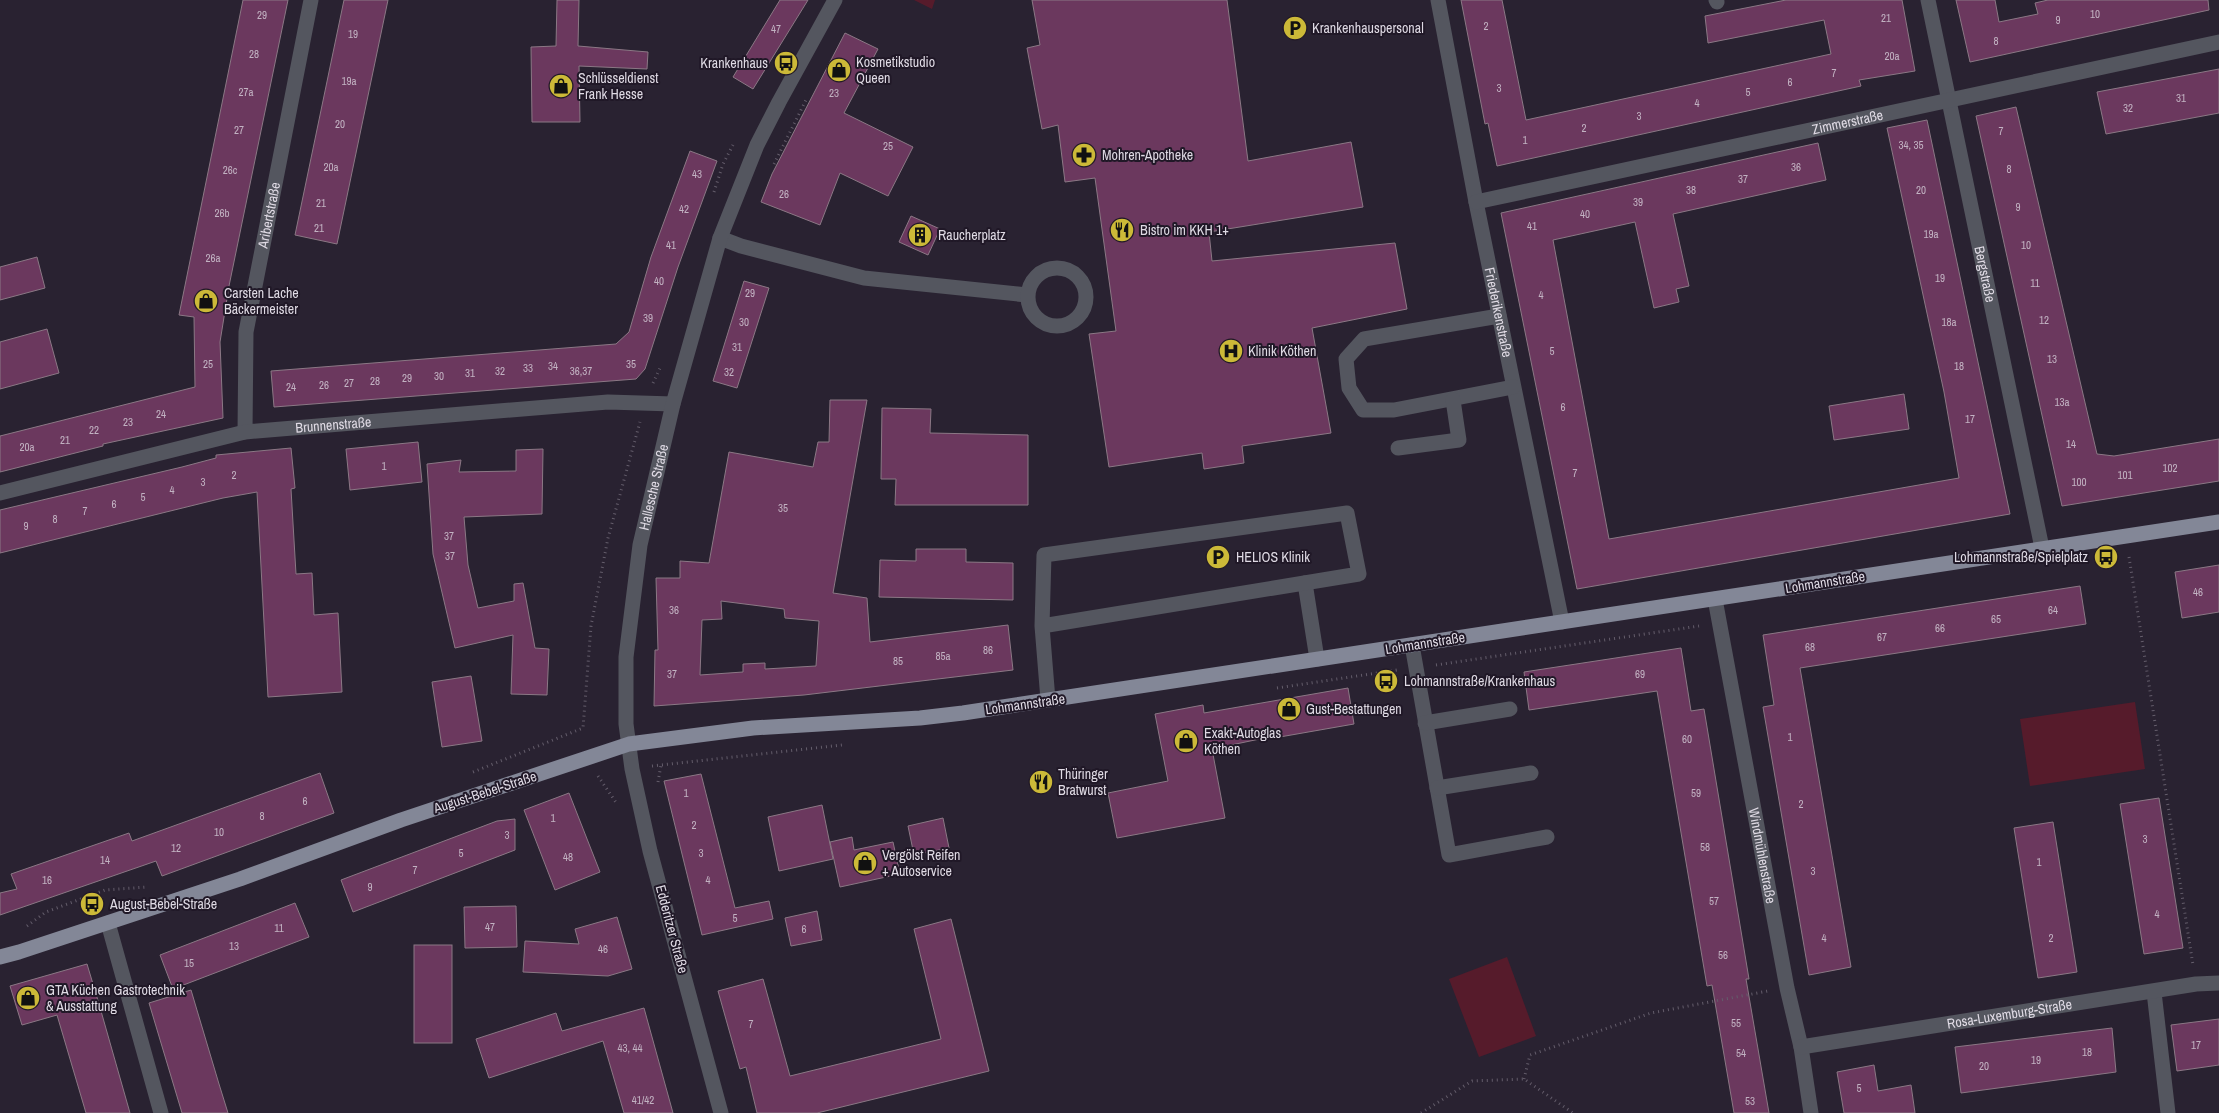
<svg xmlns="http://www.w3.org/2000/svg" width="2219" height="1113" viewBox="0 0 2219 1113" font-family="'Archivo Narrow',sans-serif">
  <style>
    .green { fill: #561b2b }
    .building { fill: #6b385e; stroke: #8b7885; fill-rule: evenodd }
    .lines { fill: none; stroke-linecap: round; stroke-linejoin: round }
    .path { stroke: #645d6b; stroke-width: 3; stroke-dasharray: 1 4; stroke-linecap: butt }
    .minor { stroke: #54565f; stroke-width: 15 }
    .major { stroke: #838797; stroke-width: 15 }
    .labels { text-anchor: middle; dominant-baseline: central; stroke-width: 4; stroke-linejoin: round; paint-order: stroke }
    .number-label { font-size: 11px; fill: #c2b2c2 }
    .poi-label { font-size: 14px; fill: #dfdae4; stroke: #201827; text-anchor: start }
    .street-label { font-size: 14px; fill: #dfdae4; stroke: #201827 }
  </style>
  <rect width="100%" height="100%" fill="#292231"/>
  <g class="green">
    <polygon points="914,0 935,0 932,9"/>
    <polygon points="2135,702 2145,769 2030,786 2020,719"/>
    <polygon points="1507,957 1536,1036 1479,1057 1449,979"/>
  </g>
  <g class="building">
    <polygon points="243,0 288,0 229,286 220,342 223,418 103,444 103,446 0,472 0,436 195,387 194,317 179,315"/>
    <polygon points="344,0 388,0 337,244 295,235"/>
    <polygon points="557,0 579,0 578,46 648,52 647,69 579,66 580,122 532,122 531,47 556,46"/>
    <polygon points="780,0 808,0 753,89 733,77"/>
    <polygon points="1032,0 1227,0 1248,161 1351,142 1363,207 1209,232 1212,261 1395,243 1407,309 1312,328 1331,433 1242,446 1244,463 1204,469 1202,453 1109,467 1089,334 1116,331 1095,178 1065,182 1058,125 1042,129 1027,48 1040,45"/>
    <polygon points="1461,0 1502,0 1526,120 1831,54 1824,20 1708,43 1705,16 1786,0 1902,0 1915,71 1859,80 1861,86 1497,166 1488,123 1485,124"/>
    <polygon points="1956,0 1995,0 1999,22 2038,14 2035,3 2048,0 2208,0 2209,10 1970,62"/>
    <polygon points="845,33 878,49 844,113 913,147 888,196 840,173 820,225 761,202 772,174"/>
    <polygon points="2219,69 2219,113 2106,134 2097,92"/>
    <polygon points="2016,107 2097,454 2114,456 2219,439 2219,481 2062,506 1976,116"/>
    <polygon points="1927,120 2010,514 1577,589 1501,213 1818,143 1826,180 1673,214 1689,286 1676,289 1679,302 1654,308 1635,222 1553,240 1609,539 1959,478 1944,392 1887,128"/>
    <polygon points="690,151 717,161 678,267 645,369 636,379 274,407 271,371 616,344 629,332 651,257"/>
    <polygon points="911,216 940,229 928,255 899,242"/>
    <polygon points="37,257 45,288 0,300 0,267"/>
    <polygon points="744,281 769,288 737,388 713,381"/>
    <polygon points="47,329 59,373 0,389 0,342"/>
    <polygon points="1904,394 1909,429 1834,440 1829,406"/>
    <path d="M830,400H867L833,593L867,598L870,642L1008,625L1013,670L804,695L654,706L655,650H658L656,578H680V561L709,563L729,452L813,467L818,442H829ZM721,601L784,609L785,618L819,621L816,666L765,669V663L743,664V672L700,675L702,620L722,619Z"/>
    <polygon points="882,408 931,409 930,433 1028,435 1028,505 895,505 896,479 881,479"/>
    <polygon points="418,442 422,482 350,490 346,449"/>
    <polygon points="291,448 295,488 291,489 296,574 312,573 314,615 338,613 342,692 268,697 257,492 223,498 0,553 0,510 182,467 216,458 216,455"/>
    <polygon points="543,449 542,514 464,517 468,565 478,608 514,601 514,584 523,583 535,648 549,649 547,695 511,694 513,635 455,648 433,554 427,464 461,460 459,472 516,471 516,450"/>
    <polygon points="916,549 966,549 966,562 1013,563 1013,600 879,597 880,560 916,561"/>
    <polygon points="2219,565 2219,612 2182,618 2175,572"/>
    <polygon points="2080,586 2086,624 1800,668 1851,967 1809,975 1763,707 1774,705 1763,635"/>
    <polygon points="1681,648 1691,711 1704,709 1749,979 1746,979 1769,1113 1734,1113 1712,985 1707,986 1657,691 1529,710 1524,672"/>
    <polygon points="471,676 482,741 442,747 432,682"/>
    <polygon points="1348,688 1354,724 1274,738 1274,736 1212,749 1225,818 1117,838 1108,793 1168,781 1155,714 1203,705 1204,713"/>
    <polygon points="320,773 334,813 162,876 156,861 0,915 0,893 17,889 11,874 129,833 132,841"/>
    <polygon points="701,774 735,908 769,901 773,919 702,935 664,781"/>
    <polygon points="569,793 600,872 555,890 524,810"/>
    <polygon points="2159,798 2183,948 2144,954 2120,804"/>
    <polygon points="822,805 833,859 779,871 768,817"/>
    <polygon points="943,818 949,848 914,855 908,826"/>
    <polygon points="515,819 515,850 353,912 341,880 497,821"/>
    <polygon points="2053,822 2077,972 2038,978 2014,828"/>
    <polygon points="852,837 854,850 893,842 900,874 840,887 830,842"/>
    <polygon points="295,903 309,937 173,989 160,955"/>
    <polygon points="516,906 517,947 465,948 464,907"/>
    <polygon points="817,911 822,940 791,946 785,918"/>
    <polygon points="617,917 632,969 608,976 523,972 525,941 579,944 575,929"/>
    <polygon points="951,919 989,1071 817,1113 757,1113 746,1067 740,1069 718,991 763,979 790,1076 941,1039 914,929"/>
    <rect x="414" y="945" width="38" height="98"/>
    <polygon points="87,964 99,1004 130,1113 86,1113 57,1015 22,1025 10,986"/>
    <polygon points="191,990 219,1084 228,1113 182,1113 149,1003"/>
    <polygon points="644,1008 673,1113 624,1113 603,1041 489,1078 476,1039 556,1013 562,1031"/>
    <polygon points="2219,1019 2219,1065 2177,1071 2171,1025"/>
    <polygon points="2112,1028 2116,1072 1961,1093 1955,1047"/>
    <polygon points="1874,1065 1878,1091 1911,1085 1915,1113 1844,1113 1837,1072"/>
  </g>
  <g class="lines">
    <g class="path">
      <polyline points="774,164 807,98"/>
      <polyline points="714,192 723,164 733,145"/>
      <polyline points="653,383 661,366"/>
      <polyline points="2129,557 2193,965"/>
      <polyline points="1436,665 1699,626"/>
      <polyline points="1277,688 1397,670"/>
      <polyline points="652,766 842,745"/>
      <polyline points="473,772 583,728 591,626 608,538 640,422"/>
      <polyline points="598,776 617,804"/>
      <polyline points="658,782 661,765"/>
      <polyline points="27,926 46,912 105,890 147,887"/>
      <polyline points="1524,1079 1530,1055 1651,1013 1768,991"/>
      <polyline points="1421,1113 1472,1081 1524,1079 1573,1113"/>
    </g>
    <g class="minor">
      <path id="s1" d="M1438,0L1476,202L1562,622"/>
      <polyline points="1716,0 1717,2"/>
      <path id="s2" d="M1928,0L2042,548"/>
      <path id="s3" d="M1476,202L2219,42"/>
      <polyline points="720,238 741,246 864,278 1027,295"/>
      <circle cx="1057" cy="297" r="29"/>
      <polyline points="1499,316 1364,339 1346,359 1349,388 1363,410 1394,410 1513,387"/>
      <path id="s4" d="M245,432L246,332L311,0"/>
      <polyline points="1398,448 1459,440 1453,400"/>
      <path id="s5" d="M0,493L245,432L608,402L673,404"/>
      <polyline points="1305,583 1317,659"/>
      <path id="s6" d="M1715,599L1787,988L1801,1047L1811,1113"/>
      <polyline points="1042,626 1044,555 1347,513 1359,574 1042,626 1048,700"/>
      <polyline points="1412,645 1449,855 1547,837"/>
      <polyline points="1425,723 1510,709"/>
      <polyline points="1437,788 1531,773"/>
      <polyline points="108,923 161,1113"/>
      <polyline points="2154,992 2168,1113"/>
      <path id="s7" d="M1801,1047L2196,984L2219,983"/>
      <path id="s8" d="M721,1113L650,851L632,769L626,724V657L640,545L673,404L720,238L757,145L779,102L835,0"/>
    </g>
    <polyline class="major" points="0,957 19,952 240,879 401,820 629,744 753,728 920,718 963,713 2219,522"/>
  </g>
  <defs>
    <g id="parking-disc" transform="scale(1.25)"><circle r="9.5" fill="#ccb938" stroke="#201827"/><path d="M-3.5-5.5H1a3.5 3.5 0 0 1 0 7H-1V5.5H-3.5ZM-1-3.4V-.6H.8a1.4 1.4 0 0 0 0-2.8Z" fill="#111"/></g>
    <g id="bus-disc" transform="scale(1.25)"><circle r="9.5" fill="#ccb938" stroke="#201827"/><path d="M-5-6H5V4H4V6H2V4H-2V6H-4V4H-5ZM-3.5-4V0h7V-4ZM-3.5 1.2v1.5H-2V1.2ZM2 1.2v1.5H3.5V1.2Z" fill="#111"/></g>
    <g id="shop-disc" transform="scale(1.25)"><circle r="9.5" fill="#ccb938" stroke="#201827"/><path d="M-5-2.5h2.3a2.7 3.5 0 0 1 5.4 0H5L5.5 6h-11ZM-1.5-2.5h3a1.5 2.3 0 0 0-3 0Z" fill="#111"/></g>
    <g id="pharmacy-disc" transform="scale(1.25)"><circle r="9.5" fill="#ccb938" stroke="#201827"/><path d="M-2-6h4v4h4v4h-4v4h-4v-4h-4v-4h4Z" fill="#111"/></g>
    <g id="restaurant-disc" transform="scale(1.25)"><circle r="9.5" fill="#ccb938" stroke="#201827"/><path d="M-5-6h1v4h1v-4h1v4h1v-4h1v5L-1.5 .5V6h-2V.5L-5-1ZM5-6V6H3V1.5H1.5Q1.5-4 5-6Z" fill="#111"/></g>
    <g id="building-disc" transform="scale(1.25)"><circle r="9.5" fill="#ccb938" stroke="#201827"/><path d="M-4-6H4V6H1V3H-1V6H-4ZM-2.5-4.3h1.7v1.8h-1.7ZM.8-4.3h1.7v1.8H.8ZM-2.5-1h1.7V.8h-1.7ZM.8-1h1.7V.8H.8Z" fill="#111"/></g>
    <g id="hospital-disc" transform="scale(1.25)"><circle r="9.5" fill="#ccb938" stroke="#201827"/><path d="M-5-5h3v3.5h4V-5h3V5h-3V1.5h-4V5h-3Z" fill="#111"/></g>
  </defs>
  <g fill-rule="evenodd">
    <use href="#parking-disc" x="1295" y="28"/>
    <use href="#bus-disc" x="786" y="63"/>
    <use href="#shop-disc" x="839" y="70"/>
    <use href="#shop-disc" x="561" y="86"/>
    <use href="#pharmacy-disc" x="1084" y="155"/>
    <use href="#restaurant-disc" x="1122" y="230"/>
    <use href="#building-disc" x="920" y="235"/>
    <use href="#shop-disc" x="206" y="301"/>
    <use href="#hospital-disc" x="1231" y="351"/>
    <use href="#parking-disc" x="1218" y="557"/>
    <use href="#bus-disc" x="2106" y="557"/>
    <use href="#bus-disc" x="1386" y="681"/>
    <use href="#shop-disc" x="1289" y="709"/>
    <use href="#shop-disc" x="1186" y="741"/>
    <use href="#restaurant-disc" x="1041" y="782"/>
    <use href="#shop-disc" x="865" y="863"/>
    <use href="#bus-disc" x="92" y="904"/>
    <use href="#shop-disc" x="28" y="998"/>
  </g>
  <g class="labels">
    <g class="number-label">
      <text x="2095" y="14">10</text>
      <text x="262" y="15">29</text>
      <text x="1886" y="18">21</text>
      <text x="2058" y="20">9</text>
      <text x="1486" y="26">2</text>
      <text x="776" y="29">47</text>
      <text x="353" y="34">19</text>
      <text x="1996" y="41">8</text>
      <text x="254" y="54">28</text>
      <text x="1892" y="56">20a</text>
      <text x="1834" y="73">7</text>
      <text x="349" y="81">19a</text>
      <text x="1790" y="82">6</text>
      <text x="1499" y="88">3</text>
      <text x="246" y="92">27a</text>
      <text x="1748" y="92">5</text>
      <text x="834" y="93">23</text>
      <text x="2181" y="98">31</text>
      <text x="1697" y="103">4</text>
      <text x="2128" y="108">32</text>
      <text x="1639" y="116">3</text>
      <text x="340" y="124">20</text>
      <text x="1584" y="128">2</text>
      <text x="239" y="130">27</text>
      <text x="2001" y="131">7</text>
      <text x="1525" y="140">1</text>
      <text x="1911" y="145">34, 35</text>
      <text x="888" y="146">25</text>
      <text x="331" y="167">20a</text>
      <text x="1796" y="167">36</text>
      <text x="2009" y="169">8</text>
      <text x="230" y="170">26c</text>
      <text x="697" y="174">43</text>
      <text x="1743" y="179">37</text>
      <text x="1691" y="190">38</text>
      <text x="1921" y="190">20</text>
      <text x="784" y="194">26</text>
      <text x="1638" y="202">39</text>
      <text x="321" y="203">21</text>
      <text x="2018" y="207">9</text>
      <text x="684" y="209">42</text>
      <text x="222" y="213">26b</text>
      <text x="1585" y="214">40</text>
      <text x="1532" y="226">41</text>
      <text x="319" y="228">21</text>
      <text x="1931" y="234">19a</text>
      <text x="671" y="245">41</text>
      <text x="2026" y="245">10</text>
      <text x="213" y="258">26a</text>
      <text x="1940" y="278">19</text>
      <text x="659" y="281">40</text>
      <text x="2035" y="283">11</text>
      <text x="750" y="293">29</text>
      <text x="1541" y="295">4</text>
      <text x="648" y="318">39</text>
      <text x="2044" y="320">12</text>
      <text x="744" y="322">30</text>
      <text x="1949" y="322">18a</text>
      <text x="737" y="347">31</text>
      <text x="1552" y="351">5</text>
      <text x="2052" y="359">13</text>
      <text x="208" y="364">25</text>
      <text x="631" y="364">35</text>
      <text x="553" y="366">34</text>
      <text x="1959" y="366">18</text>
      <text x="528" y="368">33</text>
      <text x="500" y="371">32</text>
      <text x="581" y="371">36,37</text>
      <text x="729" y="372">32</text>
      <text x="470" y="373">31</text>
      <text x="439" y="376">30</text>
      <text x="407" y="378">29</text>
      <text x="375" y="381">28</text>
      <text x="349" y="383">27</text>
      <text x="324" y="385">26</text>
      <text x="291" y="387">24</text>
      <text x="2062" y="402">13a</text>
      <text x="1563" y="407">6</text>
      <text x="161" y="414">24</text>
      <text x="1970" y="419">17</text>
      <text x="128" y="422">23</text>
      <text x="94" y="430">22</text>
      <text x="65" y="440">21</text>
      <text x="2071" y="444">14</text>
      <text x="27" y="447">20a</text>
      <text x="384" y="466">1</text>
      <text x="2170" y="468">102</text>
      <text x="1575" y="473">7</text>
      <text x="234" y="475">2</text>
      <text x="2125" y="475">101</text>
      <text x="203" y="482">3</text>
      <text x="2079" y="482">100</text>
      <text x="172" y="490">4</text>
      <text x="143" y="497">5</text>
      <text x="114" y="504">6</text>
      <text x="783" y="508">35</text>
      <text x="85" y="511">7</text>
      <text x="55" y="519">8</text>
      <text x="26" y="526">9</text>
      <text x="449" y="536">37</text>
      <text x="450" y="556">37</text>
      <text x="2198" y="592">46</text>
      <text x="674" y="610">36</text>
      <text x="2053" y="610">64</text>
      <text x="1996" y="619">65</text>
      <text x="1940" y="628">66</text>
      <text x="1882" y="637">67</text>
      <text x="1810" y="647">68</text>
      <text x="988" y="650">86</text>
      <text x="943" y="656">85a</text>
      <text x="898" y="661">85</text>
      <text x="672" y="674">37</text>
      <text x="1640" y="674">69</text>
      <text x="1790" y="737">1</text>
      <text x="1687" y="739">60</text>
      <text x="686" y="793">1</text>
      <text x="1696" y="793">59</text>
      <text x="305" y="801">6</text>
      <text x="1801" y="804">2</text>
      <text x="262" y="816">8</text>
      <text x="553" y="818">1</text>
      <text x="694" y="825">2</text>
      <text x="219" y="832">10</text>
      <text x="507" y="835">3</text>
      <text x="2145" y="839">3</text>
      <text x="1705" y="847">58</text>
      <text x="176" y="848">12</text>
      <text x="461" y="853">5</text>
      <text x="701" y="853">3</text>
      <text x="568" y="857">48</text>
      <text x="105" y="860">14</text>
      <text x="2039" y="862">1</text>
      <text x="415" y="870">7</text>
      <text x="1813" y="871">3</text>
      <text x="47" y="880">16</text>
      <text x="708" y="880">4</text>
      <text x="370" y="887">9</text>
      <text x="1714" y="901">57</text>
      <text x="2157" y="914">4</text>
      <text x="735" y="918">5</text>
      <text x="490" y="927">47</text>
      <text x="279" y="928">11</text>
      <text x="804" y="929">6</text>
      <text x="1824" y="938">4</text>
      <text x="2051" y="938">2</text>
      <text x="234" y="946">13</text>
      <text x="603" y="949">46</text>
      <text x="1723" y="955">56</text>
      <text x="189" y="963">15</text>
      <text x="1736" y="1023">55</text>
      <text x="751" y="1024">7</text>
      <text x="2196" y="1045">17</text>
      <text x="630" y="1048">43, 44</text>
      <text x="2087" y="1052">18</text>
      <text x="1741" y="1053">54</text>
      <text x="2036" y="1060">19</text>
      <text x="1984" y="1066">20</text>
      <text x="1859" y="1088">5</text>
      <text x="643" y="1100">41/42</text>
      <text x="1750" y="1101">53</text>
    </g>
    <g class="poi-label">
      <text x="1312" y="28">Krankenhauspersonal</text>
      <text x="856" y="62">Kosmetikstudio<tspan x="856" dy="16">Queen</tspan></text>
      <text x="768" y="63" text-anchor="end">Krankenhaus</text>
      <text x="578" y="78">Schlüsseldienst<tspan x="578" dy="16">Frank Hesse</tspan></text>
      <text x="1102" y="155">Mohren-Apotheke</text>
      <text x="1140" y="230">Bistro im KKH 1+</text>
      <text x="938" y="235">Raucherplatz</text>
      <text x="224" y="293">Carsten Lache<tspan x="224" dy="16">Bäckermeister</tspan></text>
      <text x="1248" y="351">Klinik Köthen</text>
      <text x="1236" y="557">HELIOS Klinik</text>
      <text x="2088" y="557" text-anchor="end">Lohmannstraße/Spielplatz</text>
      <text x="1404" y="681">Lohmannstraße/Krankenhaus</text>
      <text x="1306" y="709">Gust-Bestattungen</text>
      <text x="1204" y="733">Exakt-Autoglas<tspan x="1204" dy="16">Köthen</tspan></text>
      <text x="1058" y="774">Thüringer<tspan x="1058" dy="16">Bratwurst</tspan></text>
      <text x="882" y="855">Vergölst Reifen<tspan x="882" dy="16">+ Autoservice</tspan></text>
      <text x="110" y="904">August-Bebel-Straße</text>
      <text x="46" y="990">GTA Küchen Gastrotechnik<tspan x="46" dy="16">&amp; Ausstattung</tspan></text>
    </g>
    <g class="street-label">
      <text stroke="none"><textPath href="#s3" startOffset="380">Zimmerstraße</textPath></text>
      <text stroke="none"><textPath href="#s4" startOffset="219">Aribertstraße</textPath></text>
      <text stroke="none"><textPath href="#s2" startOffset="280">Bergstraße</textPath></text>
      <text stroke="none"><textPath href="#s1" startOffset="318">Friederikenstraße</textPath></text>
      <text stroke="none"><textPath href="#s5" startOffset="341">Brunnenstraße</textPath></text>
      <text stroke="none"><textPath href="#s8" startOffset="640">Hallesche Straße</textPath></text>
      <text transform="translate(1825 582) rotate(-9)">Lohmannstraße</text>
      <text transform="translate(1425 643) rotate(-9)">Lohmannstraße</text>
      <text transform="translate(1025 704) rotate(-8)">Lohmannstraße</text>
      <text transform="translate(485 792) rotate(-18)">August-Bebel-Straße</text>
      <text stroke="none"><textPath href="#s6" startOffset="261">Windmühlenstraße</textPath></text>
      <text transform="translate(672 929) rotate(75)">Edderitzer Straße</text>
      <text stroke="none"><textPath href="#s7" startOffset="211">Rosa-Luxemburg-Straße</textPath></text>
    </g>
  </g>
</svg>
